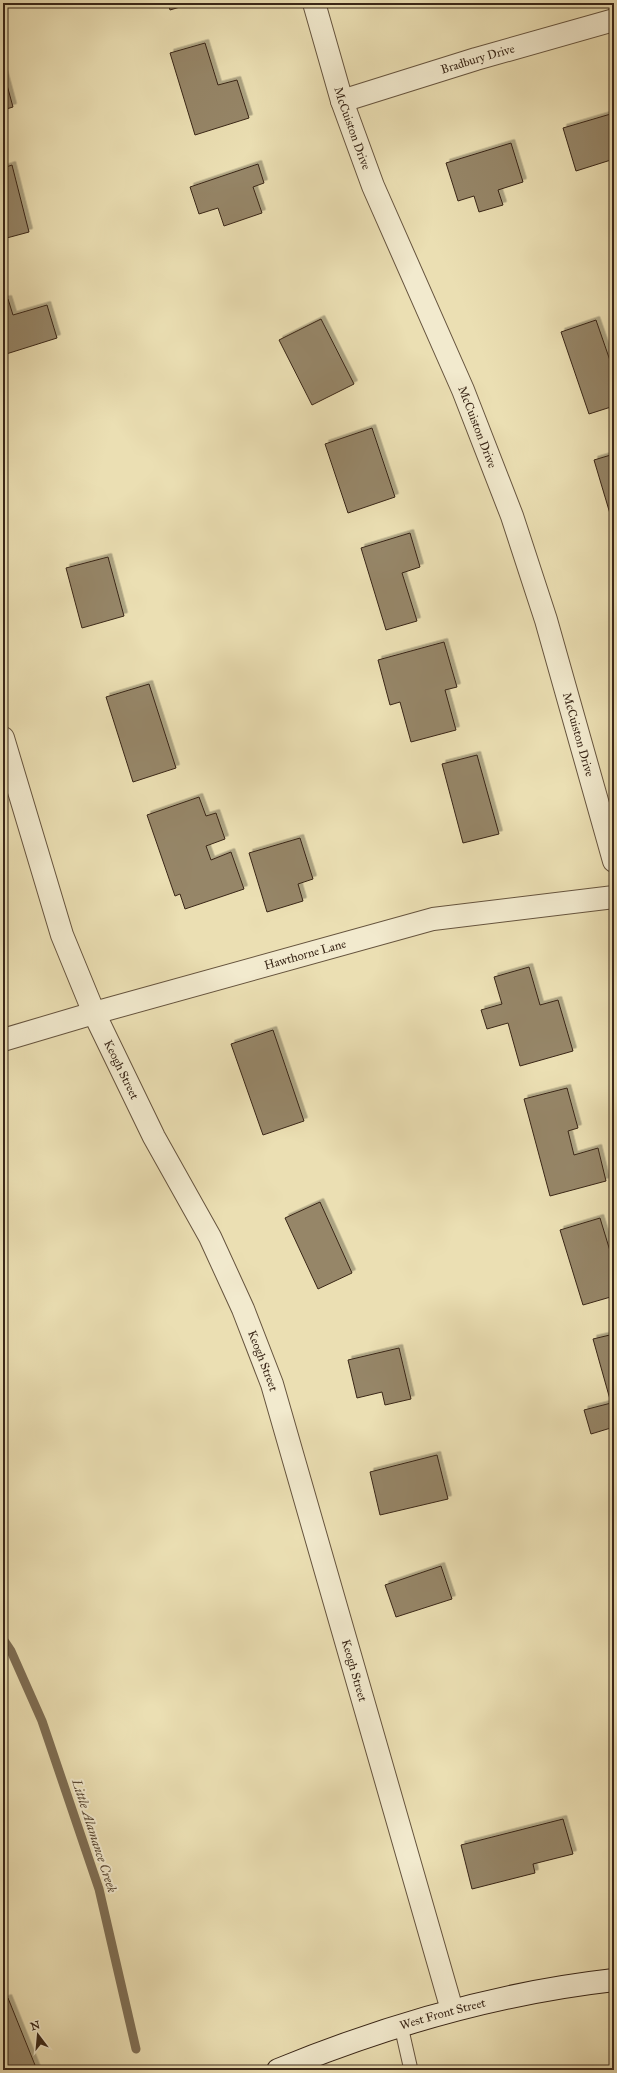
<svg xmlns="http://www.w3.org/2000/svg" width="617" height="2073" viewBox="0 0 617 2073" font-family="'IM FELL Great Primer',serif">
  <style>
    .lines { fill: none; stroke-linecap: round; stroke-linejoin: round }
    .stream { stroke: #7f6f55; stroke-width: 9 }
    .building { fill: #968668; stroke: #392617; filter: url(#shadow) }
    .lane-casing { stroke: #66543e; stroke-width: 15 }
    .street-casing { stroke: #66543e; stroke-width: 24 }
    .secondary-casing { stroke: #392617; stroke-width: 24 }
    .lane { stroke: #f2eace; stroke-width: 13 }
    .street { stroke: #f2eace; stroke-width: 22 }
    .secondary { stroke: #f2eace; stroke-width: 22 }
    .labels { text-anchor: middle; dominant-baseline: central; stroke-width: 4; stroke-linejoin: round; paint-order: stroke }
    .street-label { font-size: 12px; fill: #392617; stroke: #f2eace }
    .water-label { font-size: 13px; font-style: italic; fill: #5c4b36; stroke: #f2eace }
  </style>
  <defs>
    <filter id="shadow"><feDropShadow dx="3.5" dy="-3.5" stdDeviation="0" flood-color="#0004"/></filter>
  </defs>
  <rect width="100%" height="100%" fill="#ebdfb3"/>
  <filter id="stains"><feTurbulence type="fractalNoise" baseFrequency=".005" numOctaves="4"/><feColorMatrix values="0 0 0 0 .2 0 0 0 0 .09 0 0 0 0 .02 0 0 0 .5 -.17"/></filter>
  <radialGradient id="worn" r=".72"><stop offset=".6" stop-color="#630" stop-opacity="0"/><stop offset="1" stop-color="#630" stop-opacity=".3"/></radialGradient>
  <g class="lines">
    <polyline class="stream" points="3,1639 11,1651 42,1721 99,1889 136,2049"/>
  </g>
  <g class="building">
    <polygon points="168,3 193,3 170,10"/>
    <polygon points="205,43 218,85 237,80 249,118 195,135 170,53"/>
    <polygon points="4,74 13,107 3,110 3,75"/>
    <polygon points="614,113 614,159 576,171 563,128"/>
    <polygon points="511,143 523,182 498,190 503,205 479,212 474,196 458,201 446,163"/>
    <polygon points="258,164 264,183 253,187 262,213 224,226 218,208 199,214 190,187"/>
    <polygon points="12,165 29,232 3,239 3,168"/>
    <polygon points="8,299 13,315 47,305 57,338 3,355 3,300"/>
    <polygon points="321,319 354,384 312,405 279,340"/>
    <polygon points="596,320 614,372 614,406 589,414 561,332"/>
    <polygon points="372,428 395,497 348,513 325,444"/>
    <polygon points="614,454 614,527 594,460"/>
    <polygon points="410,533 420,567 402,573 417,621 386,630 361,548"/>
    <polygon points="108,557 124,616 82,628 66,568"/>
    <polygon points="444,642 457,687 445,690 456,730 411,742 400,702 390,705 378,660"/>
    <polygon points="149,684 176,768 133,782 106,697"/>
    <polygon points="477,755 499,834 463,843 442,764"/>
    <polygon points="199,797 206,816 216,813 225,839 206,846 211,860 231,852 244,889 185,909 180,894 175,896 147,815"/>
    <polygon points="300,838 313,879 298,884 303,901 267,912 249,853"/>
    <polygon points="529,967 540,1005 558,1000 573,1051 520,1066 508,1023 487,1029 481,1010 502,1004 494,977"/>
    <polygon points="273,1030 304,1121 263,1135 231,1044"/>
    <polygon points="567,1088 578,1128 568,1131 574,1155 598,1148 606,1181 550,1196 524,1099"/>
    <polygon points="320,1202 352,1273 318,1289 285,1218"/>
    <polygon points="600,1218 614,1264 614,1296 583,1305 560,1230"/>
    <polygon points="614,1334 614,1427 591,1434 584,1410 611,1403 593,1339"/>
    <polygon points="399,1348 411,1399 385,1405 382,1392 357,1398 348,1360"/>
    <polygon points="437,1455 448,1499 380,1515 370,1472"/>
    <polygon points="441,1566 452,1599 396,1617 385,1585"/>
    <polygon points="610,1809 614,1809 614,1853"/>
    <polygon points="563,1819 573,1854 533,1864 535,1873 472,1889 461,1845"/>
    <polygon points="8,1998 37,2070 3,2070 3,2000"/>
  </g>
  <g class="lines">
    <g class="lane-casing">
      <polyline id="lane" points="401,2026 411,2070"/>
    </g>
    <g class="street-casing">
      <g id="street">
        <path id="s1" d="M314,3L342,101L373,186L463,390L512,516L546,620L614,861"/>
        <path id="s2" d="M342,101L476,59L614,20"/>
        <path id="s3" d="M3,738L62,935L94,1013L154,1137L210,1237L243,1309L272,1384L452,2010"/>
        <path id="s4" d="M3,1040L94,1013L433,919L614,897"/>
      </g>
    </g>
    <g class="secondary-casing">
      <g id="secondary">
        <path id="s5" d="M278,2070C385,2026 498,1993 614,1980"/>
      </g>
    </g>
    <use href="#lane" class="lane"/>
    <use href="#street" class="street"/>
    <use href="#secondary" class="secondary"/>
  </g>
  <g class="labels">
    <g class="street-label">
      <text stroke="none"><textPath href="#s2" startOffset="142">Bradbury Drive</textPath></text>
      <text stroke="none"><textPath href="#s1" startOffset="131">McCuiston Drive</textPath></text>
      <text stroke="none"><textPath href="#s1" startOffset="455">McCuiston Drive</textPath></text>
      <text stroke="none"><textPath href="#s1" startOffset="779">McCuiston Drive</textPath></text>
      <text stroke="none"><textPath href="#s4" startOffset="314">Hawthorne Lane</textPath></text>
      <text stroke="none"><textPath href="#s3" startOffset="353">Keogh Street</textPath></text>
      <text stroke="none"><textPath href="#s3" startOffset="677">Keogh Street</textPath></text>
      <text stroke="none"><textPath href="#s3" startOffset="1000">Keogh Street</textPath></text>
      <text stroke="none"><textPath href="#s5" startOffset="174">West Front Street</textPath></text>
    </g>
    <g class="water-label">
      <text transform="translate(94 1836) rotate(72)">Little Alamance Creek</text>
    </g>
  </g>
  <rect width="617" height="2073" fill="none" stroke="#ebdfb3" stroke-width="16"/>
  <rect x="4" y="4" width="609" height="2065" fill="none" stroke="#392617" stroke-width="2"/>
  <rect x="8" y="8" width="601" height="2057" fill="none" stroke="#392617"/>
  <g transform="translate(38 2035) rotate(344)" stroke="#f2eace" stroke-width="3" paint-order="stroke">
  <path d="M0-3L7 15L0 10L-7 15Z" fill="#392617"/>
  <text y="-6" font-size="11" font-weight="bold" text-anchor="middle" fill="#392617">N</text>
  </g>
  <rect width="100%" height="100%" filter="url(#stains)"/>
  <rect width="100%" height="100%" fill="url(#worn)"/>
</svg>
